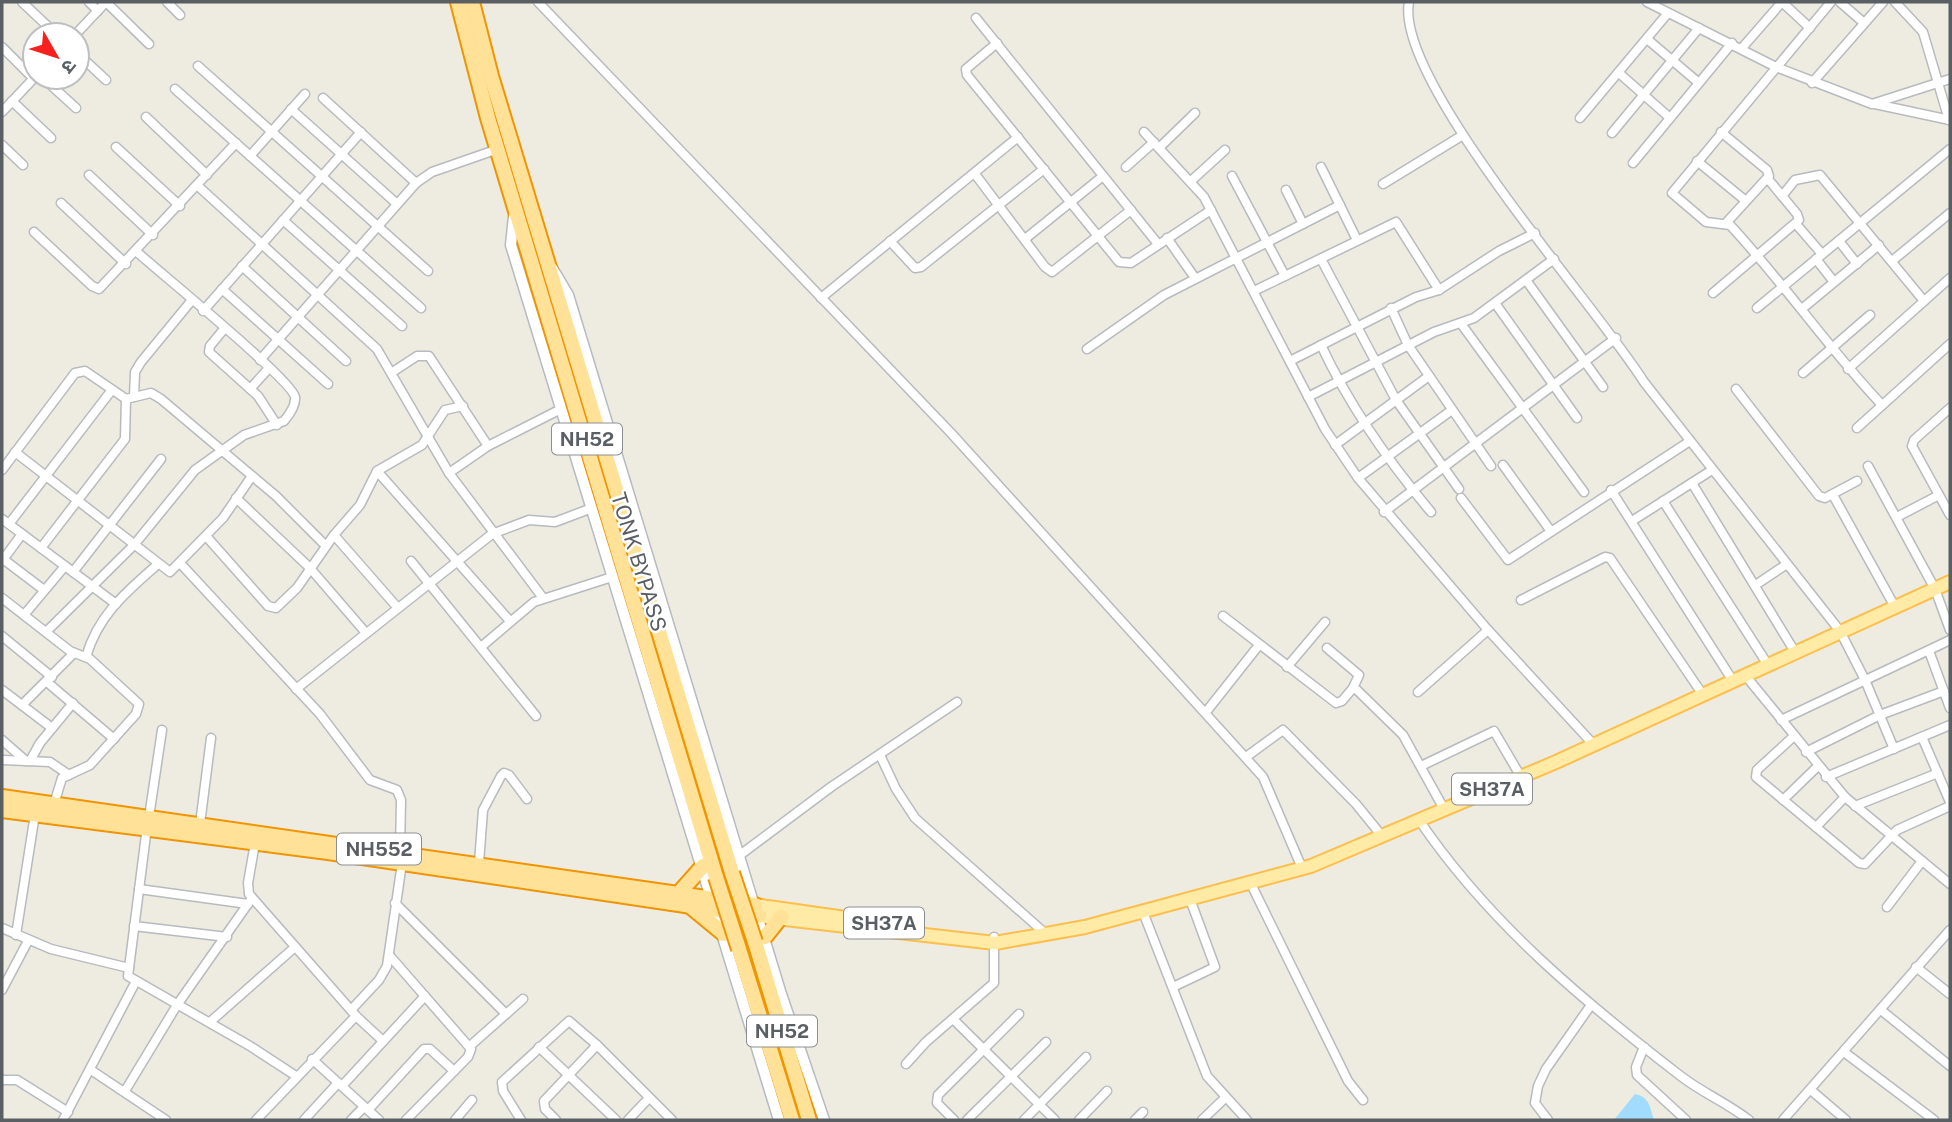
<svg xmlns="http://www.w3.org/2000/svg" width="1952" height="1122" viewBox="0 0 1952 1122" font-family="'Public Sans','Noto Sans Devanagari',sans-serif">
  <style>
    .water { fill: #a1dcff }
    .lines { fill: none; stroke-linecap: round; stroke-linejoin: round }
    .minor-casing { stroke: #b7bbbf; stroke-width: 11 }
    .tertiary-casing { stroke: #b7bbbf; stroke-width: 13 }
    .primary-casing { stroke: #fcbf4d; stroke-width: 16 }
    .trunk-casing { stroke: #f09400; stroke-width: 18 }
    .minor { stroke: #fff; stroke-width: 8 }
    .tertiary { stroke: #fff; stroke-width: 10 }
    .primary { stroke: #ffeaa6; stroke-width: 12 }
    .trunk { stroke: #ffe197; stroke-width: 14 }
    .trunk-bridge-casing { stroke: #f09400; stroke-width: 18; stroke-linecap: butt }
    .trunk-bridge { stroke: #ffe197; stroke-width: 14 }
    .labels { text-anchor: middle; dominant-baseline: central; stroke-width: 5; stroke-linejoin: round; paint-order: stroke }
    .shield { fill: #fff; stroke: #8c8f92; stroke-width: 2 }
    .shield-label { font-size: 19px; font-weight: bold; fill: #5a5f64 }
    .street-label { font-size: 21px; fill: #5a5f64; stroke: #fff }
  </style>
  <rect width="100%" height="100%" fill="#eeebe1"/>
  <path class="water" d="M1635,1094C1650,1097 1650,1108 1654,1120H1614Z"/>
  <g class="lines">
    <g class="minor-casing">
      <g id="minor">
        <polyline points="22,2 57,35"/>
        <polyline points="89,2 98,11"/>
        <polyline points="167,2 180,15"/>
        <polyline points="538,2 951,433 1263,777 1302,868"/>
        <path d="M1409,2C1394,81 1597,306 1644,382L1840,631L1865,680L1894,749"/>
        <polyline points="1647,2 1776,67 1872,104 1950,79"/>
        <polyline points="1782,2 1810,28"/>
        <path d="M1831,2L1672,193L1706,222L1730,225C1784,283 1828,348 1882,405"/>
        <polyline points="1840,2 1864,23"/>
        <polyline points="1895,2 1923,32 1949,120"/>
        <polyline points="976,18 1158,244"/>
        <polyline points="75,35 106,2 149,44"/>
        <polyline points="1647,39 1699,83"/>
        <polyline points="997,43 966,69 967,75 1119,262 1131,263 1211,210"/>
        <polyline points="2,47 34,79"/>
        <polyline points="1742,48 1782,2"/>
        <polyline points="77,53 106,80"/>
        <polyline points="198,66 428,271"/>
        <polyline points="1619,73 1670,118"/>
        <polyline points="42,77 76,108"/>
        <polyline points="1812,83 1883,2"/>
        <polyline points="175,89 421,308"/>
        <polyline points="323,98 416,183"/>
        <polyline points="12,101 51,138"/>
        <polyline points="1875,104 1950,120"/>
        <polyline points="291,109 396,203"/>
        <polyline points="2,112 35,77"/>
        <polyline points="146,117 207,175"/>
        <polyline points="1580,118 1668,13"/>
        <polyline points="1144,132 1204,197 1325,429 1358,478 1488,630 1594,745"/>
        <polyline points="1721,132 1767,170 1769,176 1727,222"/>
        <polyline points="1612,133 1699,28"/>
        <polyline points="2,145 23,165"/>
        <polyline points="116,147 180,206"/>
        <polyline points="1159,148 1195,113"/>
        <polyline points="250,156 305,94"/>
        <polyline points="1697,161 1746,201"/>
        <polyline points="1633,163 1732,43"/>
        <polyline points="1126,167 1154,142"/>
        <polyline points="1321,167 1357,240"/>
        <polyline points="975,174 1045,267 1052,272 1131,210"/>
        <polyline points="89,175 153,235"/>
        <polyline points="1232,176 1285,276"/>
        <polyline points="1191,181 1225,150"/>
        <polyline points="1383,184 1463,135"/>
        <polyline points="198,186 377,349 449,473 543,598"/>
        <polyline points="1286,190 1303,224"/>
        <polyline points="1782,196 1795,180 1820,175 1924,301"/>
        <polyline points="61,203 126,264"/>
        <polyline points="283,220 402,326"/>
        <polyline points="1796,224 1822,254"/>
        <polyline points="34,232 92,286 99,289 236,143"/>
        <polyline points="1167,238 1195,278"/>
        <polyline points="1025,239 1103,176"/>
        <polyline points="890,241 915,268 921,267 1044,169"/>
        <polyline points="1839,241 1857,264"/>
        <polyline points="1321,259 1396,400 1459,489"/>
        <polyline points="1816,259 1834,282"/>
        <polyline points="1892,261 1950,213"/>
        <polyline points="242,266 346,361"/>
        <polyline points="1526,280 1603,387"/>
        <polyline points="222,289 328,384"/>
        <polyline points="1254,291 1396,222 1439,290"/>
        <polyline points="1713,293 1799,220 1797,214 1768,179"/>
        <polyline points="821,298 1018,137"/>
        <polyline points="1495,303 1577,418"/>
        <polyline points="1391,308 1408,345 1491,466"/>
        <polyline points="1757,308 1950,149"/>
        <polyline points="1803,308 1879,245"/>
        <polyline points="203,311 361,132"/>
        <polyline points="1462,325 1584,492"/>
        <polyline points="224,329 210,346 209,352 258,396 277,425"/>
        <path d="M1321,345C1349,405 1388,461 1431,512"/>
        <polyline points="1087,349 1164,295 1340,205"/>
        <polyline points="260,360 416,183 432,172 498,149"/>
        <polyline points="1290,361 1416,297 1439,290 1499,251 1535,233"/>
        <polyline points="1848,369 1950,278"/>
        <polyline points="391,373 417,356 429,356 488,446"/>
        <polyline points="1803,373 1870,315"/>
        <polyline points="250,389 269,368"/>
        <polyline points="1736,389 1819,496 1825,498 1857,481"/>
        <polyline points="134,397 135,372 141,362 192,300"/>
        <polyline points="1308,397 1434,332 1474,318 1554,259"/>
        <polyline points="1950,408 1914,440 1912,446 1950,515"/>
        <polyline points="1857,428 1950,344"/>
        <polyline points="1335,445 1429,376"/>
        <polyline points="15,452 170,572 223,518 252,476"/>
        <polyline points="1503,465 1550,530"/>
        <polyline points="1868,466 1935,589 1950,630"/>
        <polyline points="2,470 75,373 85,371 126,399 151,393 161,399 276,496 326,546"/>
        <polyline points="377,471 510,621"/>
        <polyline points="449,473 488,446 561,409"/>
        <polyline points="1358,478 1452,410"/>
        <polyline points="1692,483 1795,652"/>
        <polyline points="1611,490 1733,681"/>
        <polyline points="1833,495 1895,607"/>
        <polyline points="236,498 310,568 366,633"/>
        <polyline points="1461,498 1508,560 1690,441"/>
        <polyline points="1663,501 1768,665"/>
        <polyline points="1384,512 1616,338"/>
        <polyline points="1897,517 1939,495"/>
        <polyline points="2,519 116,604"/>
        <polyline points="1632,521 1712,470"/>
        <polyline points="9,524 111,391"/>
        <polyline points="334,535 397,607"/>
        <polyline points="206,536 268,606 276,608 297,588 334,535 360,505 377,471 422,445 445,410 463,406"/>
        <polyline points="41,548 125,439 126,399"/>
        <polyline points="3,559 44,590"/>
        <polyline points="2,561 22,534"/>
        <polyline points="411,561 536,716"/>
        <polyline points="180,563 320,714 370,780 397,790 401,800 400,852"/>
        <polyline points="73,572 161,459"/>
        <polyline points="1757,584 1787,564"/>
        <polyline points="2,598 70,651 90,659 139,704 136,714 90,765 62,778 54,804"/>
        <polyline points="1521,600 1605,557 1610,558 1703,695"/>
        <polyline points="24,615 65,566"/>
        <polyline points="1223,616 1336,703 1342,701 1353,688 1357,690 1403,735 1444,809"/>
        <path d="M46,632L134,545L195,470L244,435L284,421C289,415 296,405 295,397C292,380 159,272 137,252"/>
        <polyline points="2,636 52,677"/>
        <polyline points="481,647 534,602 612,577"/>
        <polyline points="1327,648 1359,675 1353,688"/>
        <polyline points="1929,651 1950,708"/>
        <path d="M86,657C98,615 126,592 158,564"/>
        <polyline points="1287,667 1325,622"/>
        <polyline points="1745,675 1845,797 1950,884"/>
        <polyline points="47,682 114,739"/>
        <polyline points="296,689 492,534 529,520 555,522 592,508"/>
        <polyline points="2,690 52,728"/>
        <polyline points="1418,692 1488,630"/>
        <polyline points="22,705 74,653"/>
        <polyline points="1206,712 1259,645"/>
        <polyline points="1781,720 1950,640"/>
        <polyline points="1794,736 1757,770 1756,777 1859,863 1865,864 1897,830 1950,806"/>
        <polyline points="1922,737 1950,802"/>
        <polyline points="2,740 26,761"/>
        <polyline points="1806,752 1880,715 1944,691"/>
        <polyline points="880,755 896,789 915,818 1047,935"/>
        <polyline points="1246,757 1283,730 1356,804 1382,836"/>
        <polyline points="2,760 50,762 69,775"/>
        <polyline points="30,761 40,743 73,703"/>
        <polyline points="1421,766 1494,731 1521,777"/>
        <polyline points="1826,777 1950,725"/>
        <polyline points="1783,800 1818,766"/>
        <polyline points="1855,806 1938,773"/>
        <polyline points="149,817 162,730"/>
        <path d="M1419,820C1489,923 1583,1001 1682,1077C1703,1093 1727,1103 1749,1120"/>
        <polyline points="200,824 211,738"/>
        <polyline points="147,827 128,976 250,1046 296,1076"/>
        <polyline points="1816,827 1845,797"/>
        <polyline points="255,843 248,883 249,894 356,1016 383,1041"/>
        <polyline points="740,855 831,787 957,702"/>
        <polyline points="479,863 483,810 501,776 504,773 509,775 527,799"/>
        <polyline points="1250,882 1348,1081 1363,1100"/>
        <polyline points="139,889 248,904"/>
        <polyline points="395,903 506,1014"/>
        <polyline points="1887,907 1922,861"/>
        <polyline points="1143,912 1207,1076 1247,1120"/>
        <polyline points="134,926 227,937"/>
        <polyline points="2,928 51,949 129,968"/>
        <polyline points="16,935 35,814"/>
        <polyline points="389,955 471,1049 468,1057 406,1120"/>
        <polyline points="1916,967 1950,994"/>
        <polyline points="1173,987 1215,967 1190,899"/>
        <polyline points="2,990 28,941"/>
        <polyline points="351,1010 379,980 387,966 402,863"/>
        <polyline points="1881,1010 1950,1066"/>
        <polyline points="953,1019 1055,1120"/>
        <polyline points="210,1022 295,947"/>
        <polyline points="470,1046 523,999"/>
        <polyline points="539,1047 616,1120"/>
        <polyline points="1644,1047 1636,1067 1637,1075 1686,1120"/>
        <polyline points="1844,1052 1934,1120"/>
        <polyline points="312,1059 379,1120"/>
        <polyline points="906,1064 926,1042 994,983 994,937"/>
        <polyline points="91,1070 166,1120"/>
        <polyline points="2,1080 17,1080 68,1112"/>
        <polyline points="342,1086 425,996"/>
        <polyline points="125,1091 177,1005 252,898"/>
        <polyline points="1812,1091 1846,1120"/>
        <polyline points="368,1110 424,1049 430,1049 454,1071"/>
        <polyline points="63,1120 135,983"/>
        <polyline points="256,1120 356,1016"/>
        <polyline points="304,1120 338,1083"/>
        <polyline points="351,1120 364,1107"/>
        <polyline points="455,1120 472,1100"/>
        <polyline points="521,1120 503,1091 502,1082 569,1021 597,1045 672,1120"/>
        <polyline points="556,1120 545,1109 544,1101 597,1045"/>
        <polyline points="628,1120 649,1098"/>
        <polyline points="954,1120 937,1103 938,1095 1019,1014"/>
        <polyline points="967,1120 1046,1042"/>
        <polyline points="1024,1120 1086,1057"/>
        <polyline points="1079,1120 1107,1091"/>
        <polyline points="1135,1120 1143,1112"/>
        <polyline points="1202,1120 1225,1098"/>
        <polyline points="1548,1120 1535,1103 1538,1086 1546,1069 1591,1005"/>
        <polyline points="1783,1120 1950,930"/>
      </g>
    </g>
    <g class="tertiary-casing">
      <g id="tertiary">
        <polyline points="514,216 511,245 779,1120"/>
        <polyline points="552,268 568,295 780,991 824,1120"/>
      </g>
    </g>
    <g class="primary-casing">
      <g id="primary">
        <polyline points="755,905 888,924"/>
        <polyline points="759,916 995,943 1085,927 1311,866 1556,762 1950,582"/>
      </g>
    </g>
    <g class="trunk-casing">
      <g id="trunk">
        <polyline points="458,2 488,118 716,877"/>
        <polyline points="472,2 491,76 732,873"/>
        <polyline points="2,797 755,905"/>
        <polyline points="2,810 328,852 759,916"/>
        <polyline points="679,893 703,866"/>
        <polyline points="690,906 724,934"/>
        <polyline points="765,937 781,917"/>
        <polyline points="755,942 809,1120"/>
        <polyline points="739,949 792,1120"/>
      </g>
    </g>
    <use href="#minor" class="minor"/>
    <use href="#tertiary" class="tertiary"/>
    <use href="#primary" class="primary"/>
    <use href="#trunk" class="trunk"/>
    <g class="trunk-bridge-casing">
      <g id="trunk-bridge">
        <polyline points="732,873 755,942"/>
        <polyline points="716,877 739,949"/>
      </g>
    </g>
    <use href="#trunk-bridge" class="trunk-bridge"/>
  </g>
  <g class="labels">
    <g class="shield">
      <rect x="552" y="423.5" width="70" height="31" rx="5"/>
      <rect x="1452" y="773.5" width="80" height="31" rx="5"/>
      <rect x="337" y="833.5" width="84" height="31" rx="5"/>
      <rect x="844" y="907.5" width="80" height="31" rx="5"/>
      <rect x="747" y="1015.5" width="70" height="31" rx="5"/>
    </g>
    <g class="shield-label">
      <text x="587" y="439">NH52</text>
      <text x="1492" y="789">SH37A</text>
      <text x="379" y="849">NH552</text>
      <text x="884" y="923">SH37A</text>
      <text x="782" y="1031">NH52</text>
    </g>
    <g class="street-label">
      <text transform="translate(639 562) rotate(73)">TONK BYPASS</text>
    </g>
  </g>
  <rect width="1952" height="1122" fill="none" stroke="#5a5f64" stroke-width="7"/>
  <g transform="translate(56 56) rotate(129)"><circle r="33" fill="#ffffff" stroke="#bdbfc1" stroke-width="2"/>
  <path d="M0-5L12 26L0 18L-12 26Z" fill="#f6211f"/>
  <text y="-10" font-size="19" font-weight="bold" text-anchor="middle" fill="#5a5f64">उ</text>
  </g>
</svg>
